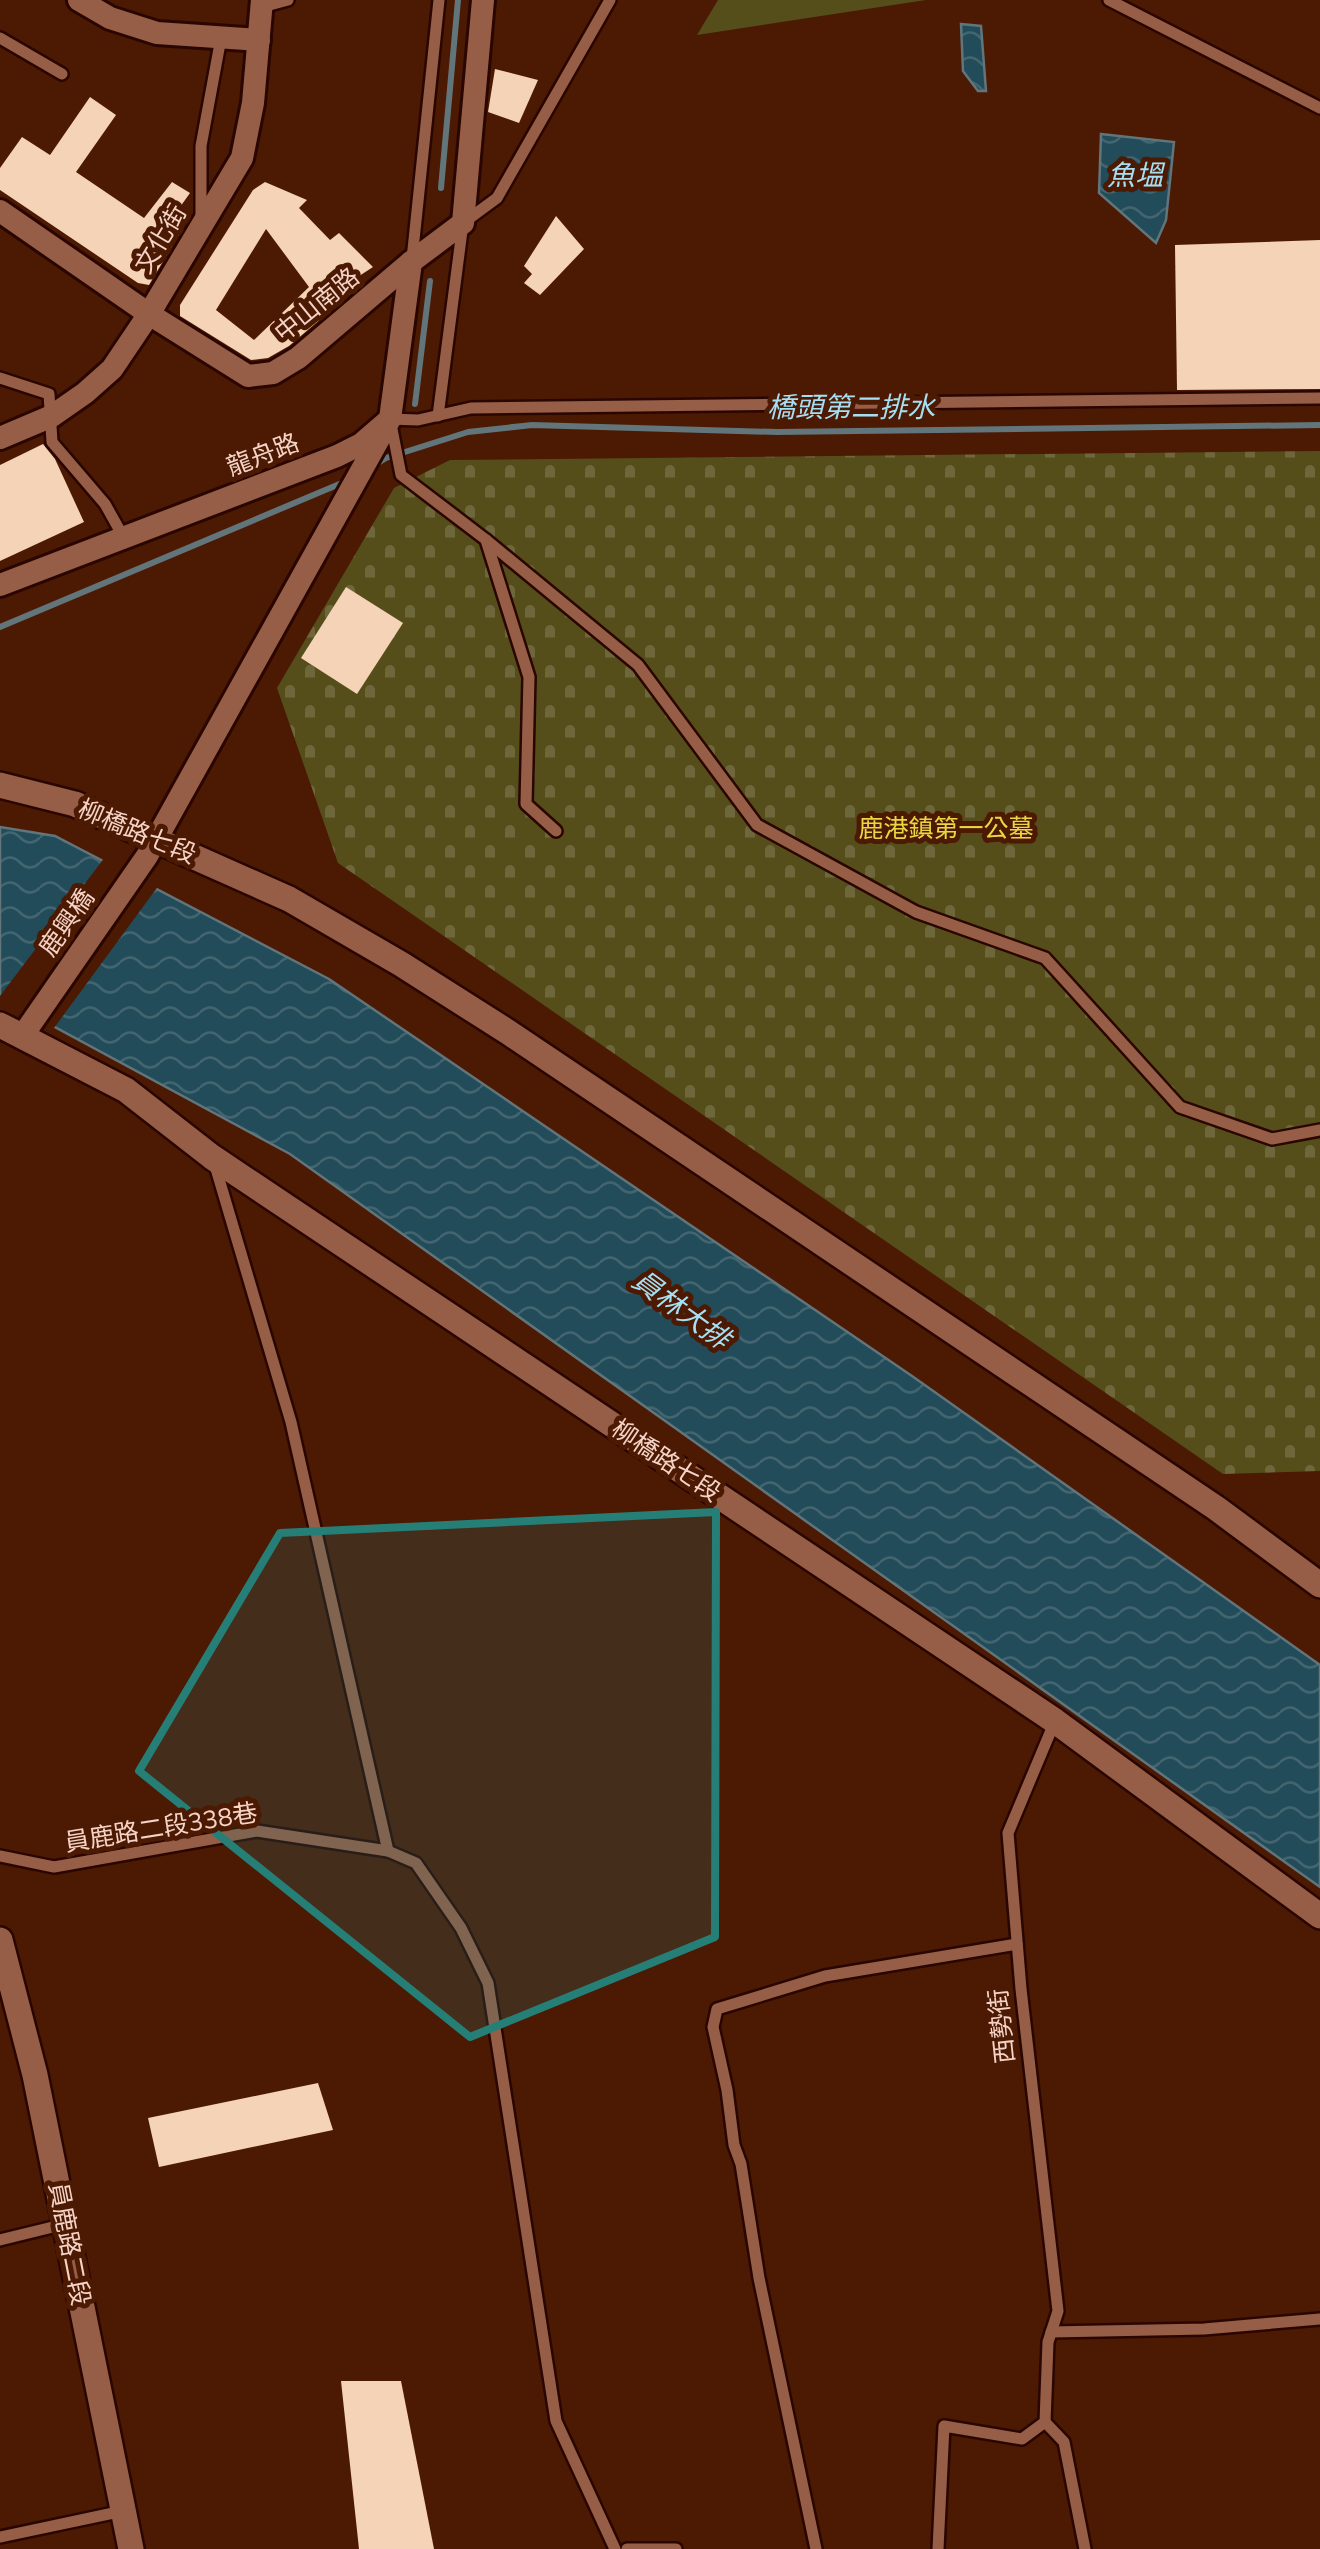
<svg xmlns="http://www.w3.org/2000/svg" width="1320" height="2549" viewBox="0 0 1320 2549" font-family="'Nunito Sans','Noto Sans TC',sans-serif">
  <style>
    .grass { fill: #554e1b }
    .cemetery { fill: url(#cemetery-stones) }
    .water { fill: url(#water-waves); stroke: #61757b; stroke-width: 2.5 }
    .pier { fill: #4c1903 }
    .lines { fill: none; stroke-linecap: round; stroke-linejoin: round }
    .stream { stroke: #61757b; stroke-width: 6 }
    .building { fill: #f4d3b7; fill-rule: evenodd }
    .lane-casing { stroke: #2a0600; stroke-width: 16 }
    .street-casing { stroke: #2a0600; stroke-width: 28 }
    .secondary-casing { stroke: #2a0600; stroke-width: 30 }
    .lane { stroke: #975e47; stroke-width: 11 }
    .street { stroke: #975e47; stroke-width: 22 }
    .secondary { stroke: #975e47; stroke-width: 25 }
    .marked { fill: #267f77; fill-opacity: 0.2; stroke: #267f77; stroke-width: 8; stroke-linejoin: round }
    .labels { text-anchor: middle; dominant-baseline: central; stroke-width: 10; stroke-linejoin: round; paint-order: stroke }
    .street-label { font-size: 25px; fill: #f5d4c7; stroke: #4c1903 }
    .park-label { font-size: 25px; fill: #e9d743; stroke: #4c1903 }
    .water-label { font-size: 28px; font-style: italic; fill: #a6dff3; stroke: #4c1903 }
  </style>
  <defs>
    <pattern id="cemetery-stones" width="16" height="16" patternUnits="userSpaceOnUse" patternTransform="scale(2.5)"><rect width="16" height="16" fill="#554e1b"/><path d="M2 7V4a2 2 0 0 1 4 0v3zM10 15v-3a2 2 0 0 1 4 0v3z" fill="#6e673b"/></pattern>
    <pattern id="water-waves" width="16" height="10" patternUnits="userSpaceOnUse" patternTransform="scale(2.5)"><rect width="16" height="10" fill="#224c5a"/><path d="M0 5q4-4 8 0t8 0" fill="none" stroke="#436570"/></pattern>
  </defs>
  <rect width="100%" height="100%" fill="#4c1903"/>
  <polygon class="grass" points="718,0 926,0 697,35"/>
  <polygon class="cemetery" points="1320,451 1320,1471 1223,1474 338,863 277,688 394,488 450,460"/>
  <g class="water">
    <polygon points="961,24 981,26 986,91 978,91 963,71"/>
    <polygon points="1101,134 1174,142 1166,220 1156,243 1099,193"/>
    <polygon points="0,827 55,836 329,979 912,1376 1320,1665 1320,1887 290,1154 27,1012 0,1005"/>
  </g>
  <polygon class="pier" points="105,857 159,885 54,1028 0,1010 0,996"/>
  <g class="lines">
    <g class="stream">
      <polyline points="441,188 458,0"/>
      <polyline points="415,404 430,281"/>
      <polyline points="373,466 386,458 468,432 532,425 777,432 1320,425"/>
      <polyline points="0,627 349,480"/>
    </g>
  </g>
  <g class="building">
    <polygon points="495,69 538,80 519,123 488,112"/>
    <polygon points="90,97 116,115 76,172 144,218 172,182 190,193 170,221 181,231 149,285 138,283 0,190 0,168 22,137 50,155"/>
    <path d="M265,182L307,200L299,208L330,240L339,233L373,267L353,280L357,288L289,346L268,358L251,360L180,316V305L253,190ZM266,229L309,287L254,340L216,310Z"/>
    <polygon points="556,216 584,249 540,295 524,283 532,274 524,266"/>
    <polygon points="1320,240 1320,389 1177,390 1175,245"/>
    <polygon points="43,444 55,459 84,522 0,561 0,465"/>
    <polygon points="346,587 403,623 357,694 301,658"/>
    <polygon points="318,2083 333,2130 159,2167 148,2118"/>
    <polygon points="341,2381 401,2381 434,2549 359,2549"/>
  </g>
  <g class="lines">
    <g class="lane-casing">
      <g id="lane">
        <polyline points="1109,0 1320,108"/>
        <polyline points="262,7 288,0"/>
        <polyline points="0,38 62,74"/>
        <polyline points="201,217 201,146 221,38"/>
        <polyline points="412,259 439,0"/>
        <polyline points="0,378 49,394 52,442 105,504 124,538"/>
        <polyline points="1320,398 471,408 418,420 390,419 401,475 485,539 638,665 757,825 916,912 1045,958 1180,1107 1272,1139 1320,1130"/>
        <polyline points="438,416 463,223 497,198 610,0"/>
        <polyline points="486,540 529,677 526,804 556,831"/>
        <polyline points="214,1162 291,1422 388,1851 416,1863 461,1928 488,1983 556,2421 615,2549"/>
        <polyline points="0,1856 54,1867 257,1831 388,1851"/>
        <polyline points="0,2240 65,2224"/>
        <polyline points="1051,2332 1204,2329 1320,2319"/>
        <polyline points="1045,2422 1064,2442 1085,2549"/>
        <polyline points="0,2537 123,2511"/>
        <polyline points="627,2549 676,2549"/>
        <polyline points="816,2549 759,2278 741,2164 734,2145 727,2090 713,2027 717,2009 825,1976 1017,1944"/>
        <polyline points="938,2549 944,2426 1022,2439 1045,2422 1048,2342 1058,2311 1021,1989 1008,1833 1055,1721"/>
      </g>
    </g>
    <g class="street-casing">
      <g id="street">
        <polyline points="79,0 110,18 157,33 259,40"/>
        <polyline points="0,211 149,314 248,376 273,373 298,358 411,262 463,223 483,0"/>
        <polyline points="0,438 52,416 85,393 112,369 149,314 242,158 253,103 262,0"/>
        <polyline points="0,585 337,456 361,444 390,419 411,262"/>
        <polyline points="23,1035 147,856 390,419"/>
      </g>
    </g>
    <g class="secondary-casing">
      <g id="secondary">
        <polyline points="0,785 75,804 289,899 401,964 508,1032 1216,1508 1320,1585"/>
        <polyline points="0,1025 126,1090 212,1157 1055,1721 1320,1916"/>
        <polyline points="0,1940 35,2075 131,2549"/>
      </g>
    </g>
    <use href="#lane" class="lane"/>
    <use href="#street" class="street"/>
    <use href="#secondary" class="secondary"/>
  </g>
  <path class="marked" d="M716,1512L715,1937L470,2037L139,1771L280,1533Z"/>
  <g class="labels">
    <g class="street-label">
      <text transform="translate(161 239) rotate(-59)">文化街</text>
      <text transform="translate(317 305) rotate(-39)">中山南路</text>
      <text transform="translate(263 455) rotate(-21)">龍舟路</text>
      <text transform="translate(137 832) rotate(23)">柳橋路七段</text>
      <text transform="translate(67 923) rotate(-55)">鹿興橋</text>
      <text transform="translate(666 1461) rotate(34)">柳橋路七段</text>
      <text transform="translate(161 1828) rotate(-9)">員鹿路二段338巷</text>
      <text transform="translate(1002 2026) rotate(-96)">西勢街</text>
      <text transform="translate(69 2244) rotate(79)">員鹿路二段</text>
    </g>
    <g class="park-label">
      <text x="946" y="829">鹿港鎮第一公墓</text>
    </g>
    <g class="water-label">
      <text x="1135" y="176">魚塭</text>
      <text x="851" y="408">橋頭第二排水</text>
      <text transform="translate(681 1310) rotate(36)">員林大排</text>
    </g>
  </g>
</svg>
